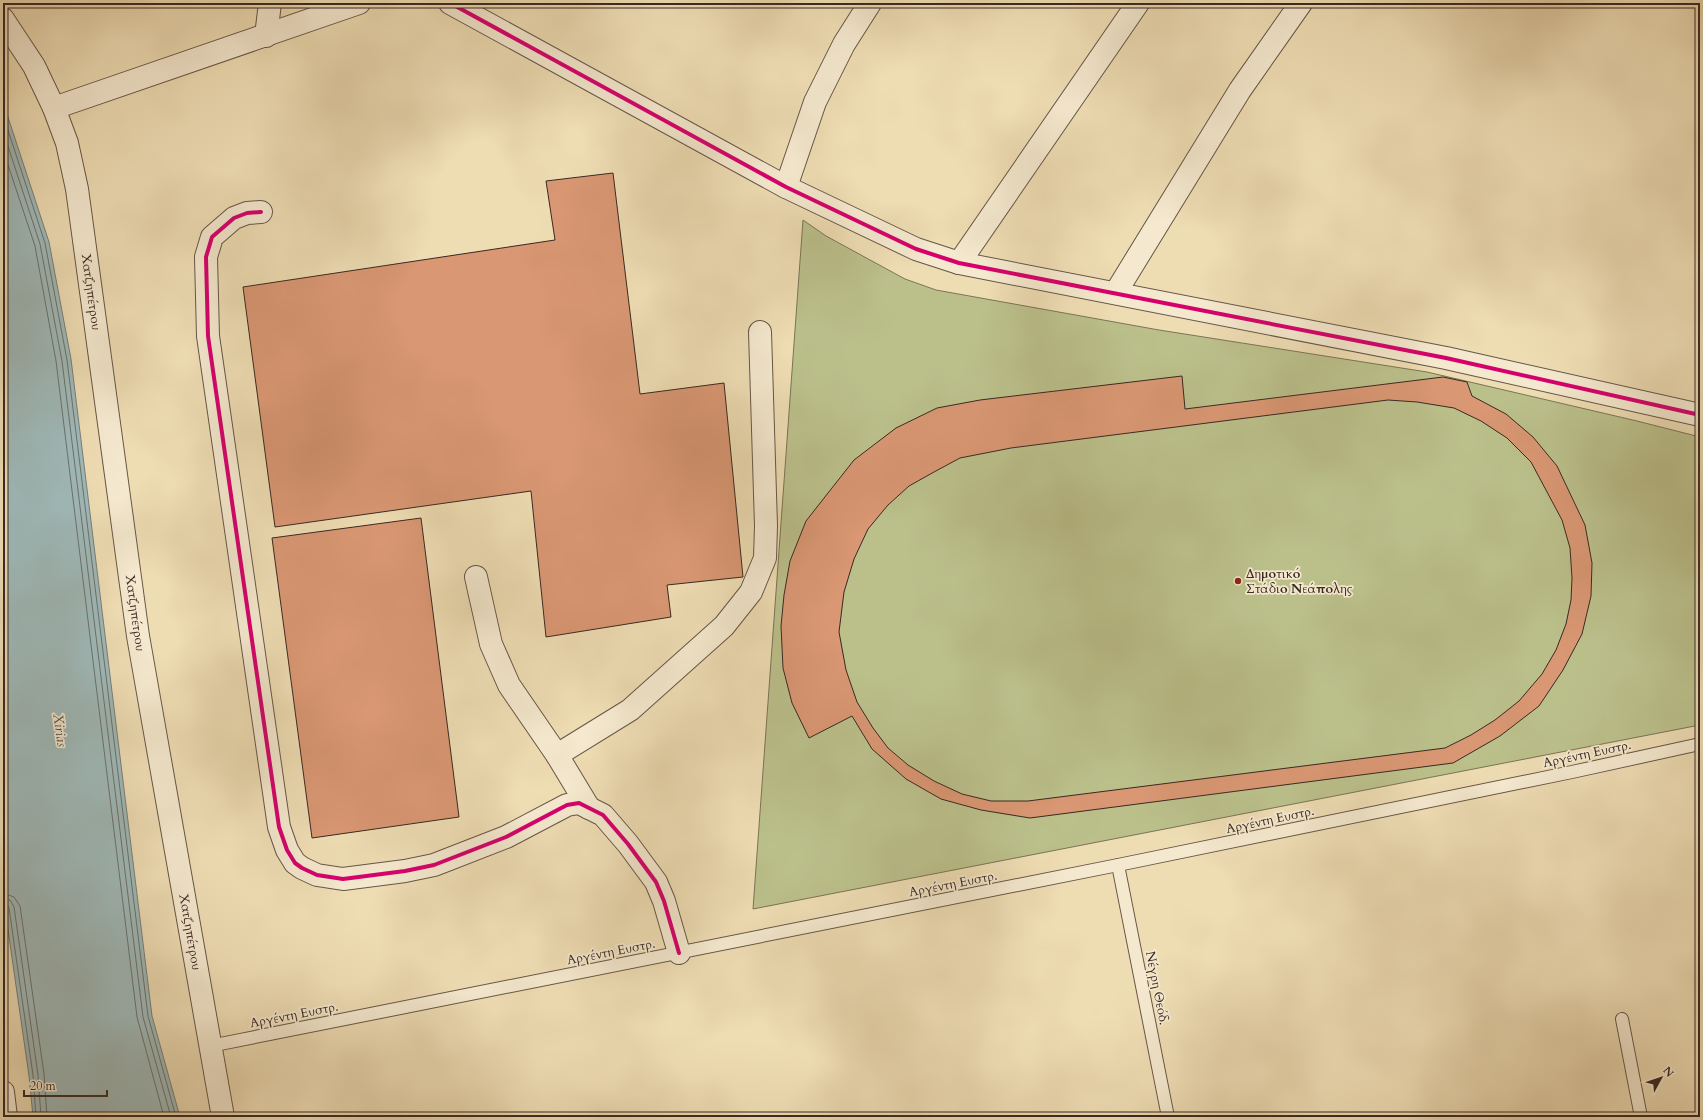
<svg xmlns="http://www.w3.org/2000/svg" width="1703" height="1120" viewBox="0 0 1703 1120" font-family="Cardo,serif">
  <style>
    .green { fill: #bbc08b; stroke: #7a7456 }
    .water { fill: #9fb9b8; stroke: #767f7c }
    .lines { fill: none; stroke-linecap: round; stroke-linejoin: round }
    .shore { stroke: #6c716d; stroke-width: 1 }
    .building { fill: #d99773; stroke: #392922; fill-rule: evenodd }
    .lane-casing { stroke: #665646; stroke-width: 14 }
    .street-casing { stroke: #665646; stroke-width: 24 }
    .lane { stroke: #f4e8ce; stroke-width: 12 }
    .street { stroke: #f4e8ce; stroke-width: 22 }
    .cycleway-casing { stroke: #f4e8ce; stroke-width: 6 }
    .cycleway { stroke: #d6006c; stroke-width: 4 }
    .poi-dot { fill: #8f2418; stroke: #f4e8ce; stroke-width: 1.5 }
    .labels { text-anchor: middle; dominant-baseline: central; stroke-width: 3.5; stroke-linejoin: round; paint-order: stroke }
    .street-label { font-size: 13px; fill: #392922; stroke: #f4e8ce }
    .poi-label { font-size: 13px; font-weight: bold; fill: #392922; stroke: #f4e8ce; text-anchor: start }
    .water-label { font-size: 14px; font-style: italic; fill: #524d48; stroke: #f4e8ce }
  </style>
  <rect width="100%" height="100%" fill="#eedcb3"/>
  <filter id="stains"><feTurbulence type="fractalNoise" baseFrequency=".005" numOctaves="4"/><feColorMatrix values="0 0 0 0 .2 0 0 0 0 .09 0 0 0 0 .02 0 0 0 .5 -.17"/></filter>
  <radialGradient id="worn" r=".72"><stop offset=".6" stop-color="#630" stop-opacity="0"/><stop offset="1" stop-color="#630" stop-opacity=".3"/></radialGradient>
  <polygon class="green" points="803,220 826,236 905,279 936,290 1159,330 1427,372 1637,421 1700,437 1700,725 753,909"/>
  <polygon class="water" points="3,102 49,242 71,359 152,1016 180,1117 33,1117 29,1076 3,895"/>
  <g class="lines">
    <g class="shore">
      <polyline points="3,115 45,243 67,360 148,1016 176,1117"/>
      <polyline points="3,131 40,244 62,361 143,1017 171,1117"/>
      <polyline points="3,150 35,246 56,361 137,1017 164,1117"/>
      <polyline points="3,893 14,897 20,906 44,1074 47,1117"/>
      <polyline points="3,899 10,900 14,907 38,1075 41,1117"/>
      <polyline points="3,904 7,905 9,908 33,1075 36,1117"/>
    </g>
  </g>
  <g class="building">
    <polygon points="613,173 640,394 724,383 743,577 667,585 671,617 546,637 531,491 275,527 243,287 555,240 546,181"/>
    <path d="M1182,376L1185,409L1443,377L1467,382L1472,396L1506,414L1533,437L1557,466L1585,525L1592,563L1591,596L1582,634L1563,670L1539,706L1500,736L1453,763L1030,818L981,810L941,799L906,779L872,749L852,716L809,738L792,703L783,668L781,626L784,595L790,561L806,521L854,460L896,428L937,408L980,400ZM1388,400L1417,402L1454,408L1481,421L1507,438L1531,462L1562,520L1570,548L1572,578L1571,600L1566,624L1556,650L1542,674L1519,701L1495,720L1471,735L1445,748L1028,801H991L962,794L934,781L908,765L888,748L873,728L857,702L846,670L839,632L844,592L854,559L868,529L888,505L909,486L934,472L960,458L1011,448Z"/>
    <polygon points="421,518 459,817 312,838 272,538"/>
  </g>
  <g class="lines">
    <g class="lane-casing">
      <g id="lane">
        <polyline points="1118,865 1168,1117"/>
        <polyline points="1622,1019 1641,1117"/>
        <polyline points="210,1046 1118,865 1572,772 1700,744"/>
      </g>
    </g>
    <g class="street-casing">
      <g id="street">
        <polyline points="450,3 786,187 916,249 959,263 1446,358 1700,415"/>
        <polyline points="3,19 34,66 54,108 67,143 77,189 138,636 223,1117"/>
        <polyline points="266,36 270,3"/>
        <polyline points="54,108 359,3"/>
        <polyline points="786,187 815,102 844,44 870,3"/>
        <polyline points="261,212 247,213 234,218 212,237 206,257 208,336 279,827 287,850 295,863 302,868 317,875 343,879 405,871 434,865 506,837 567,805 579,803 603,815 628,844 656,882 664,901 679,953"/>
        <polyline points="959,263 1138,3"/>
        <polyline points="1116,292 1240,90 1301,3"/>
        <polyline points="476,577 491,644 509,685 557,755 589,808"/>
        <polyline points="557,755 630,710 724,626 751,592 765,558 766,526 760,332"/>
        <polyline points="3,1092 6,1117"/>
      </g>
    </g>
    <use href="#lane" class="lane"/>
    <use href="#street" class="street"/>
    <g class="cycleway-casing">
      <g id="cycleway">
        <polyline points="450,3 786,187 916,249 959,263 1446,358 1700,415"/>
        <polyline points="261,212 247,213 234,218 212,237 206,257 208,336 279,827 287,850 295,863 302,868 317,875 343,879 405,871 434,865 506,837 567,805 579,803 603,815 628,844 656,882 664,901 679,953"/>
      </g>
    </g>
    <use href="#cycleway" class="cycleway"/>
  </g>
  <circle class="poi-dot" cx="1238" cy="581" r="4"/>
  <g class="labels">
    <g class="street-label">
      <text transform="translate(91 292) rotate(82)">Χατζηπέτρου</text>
      <text transform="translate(135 613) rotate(82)">Χατζηπέτρου</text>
      <text transform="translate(1587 754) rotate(-12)">Αργέντη Ευστρ.</text>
      <text transform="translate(1270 820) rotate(-12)">Αργέντη Ευστρ.</text>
      <text transform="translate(953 884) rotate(-11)">Αργέντη Ευστρ.</text>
      <text transform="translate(190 932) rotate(80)">Χατζηπέτρου</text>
      <text transform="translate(611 952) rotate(-11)">Αργέντη Ευστρ.</text>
      <text transform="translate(1157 988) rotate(79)">Νέγρη Θεόδ.</text>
      <text transform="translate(294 1015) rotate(-11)">Αργέντη Ευστρ.</text>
    </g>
    <g class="poi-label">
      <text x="1246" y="574">Δημοτικό<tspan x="1246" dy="15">Στάδιο Νεάπολης</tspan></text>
    </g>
    <g class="water-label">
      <text transform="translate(60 730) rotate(82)">Xirias</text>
    </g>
  </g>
  <rect width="1703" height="1120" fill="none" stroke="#eedcb3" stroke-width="16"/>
  <rect x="4" y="4" width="1695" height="1112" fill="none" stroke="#392922" stroke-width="2"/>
  <rect x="8" y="8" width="1687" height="1104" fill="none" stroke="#392922"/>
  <g transform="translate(1661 1078) rotate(50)" stroke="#f4e8ce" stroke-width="3" paint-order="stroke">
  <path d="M0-3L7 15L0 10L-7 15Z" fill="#392922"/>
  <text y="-6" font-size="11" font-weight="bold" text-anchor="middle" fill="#392922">N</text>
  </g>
  <path d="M24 1090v6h83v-6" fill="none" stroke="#392922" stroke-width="2"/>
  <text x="30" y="1090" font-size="12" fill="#392922" stroke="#f4e8ce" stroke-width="3" paint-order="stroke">20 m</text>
  <rect width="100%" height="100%" filter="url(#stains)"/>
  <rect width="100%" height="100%" fill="url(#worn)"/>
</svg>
